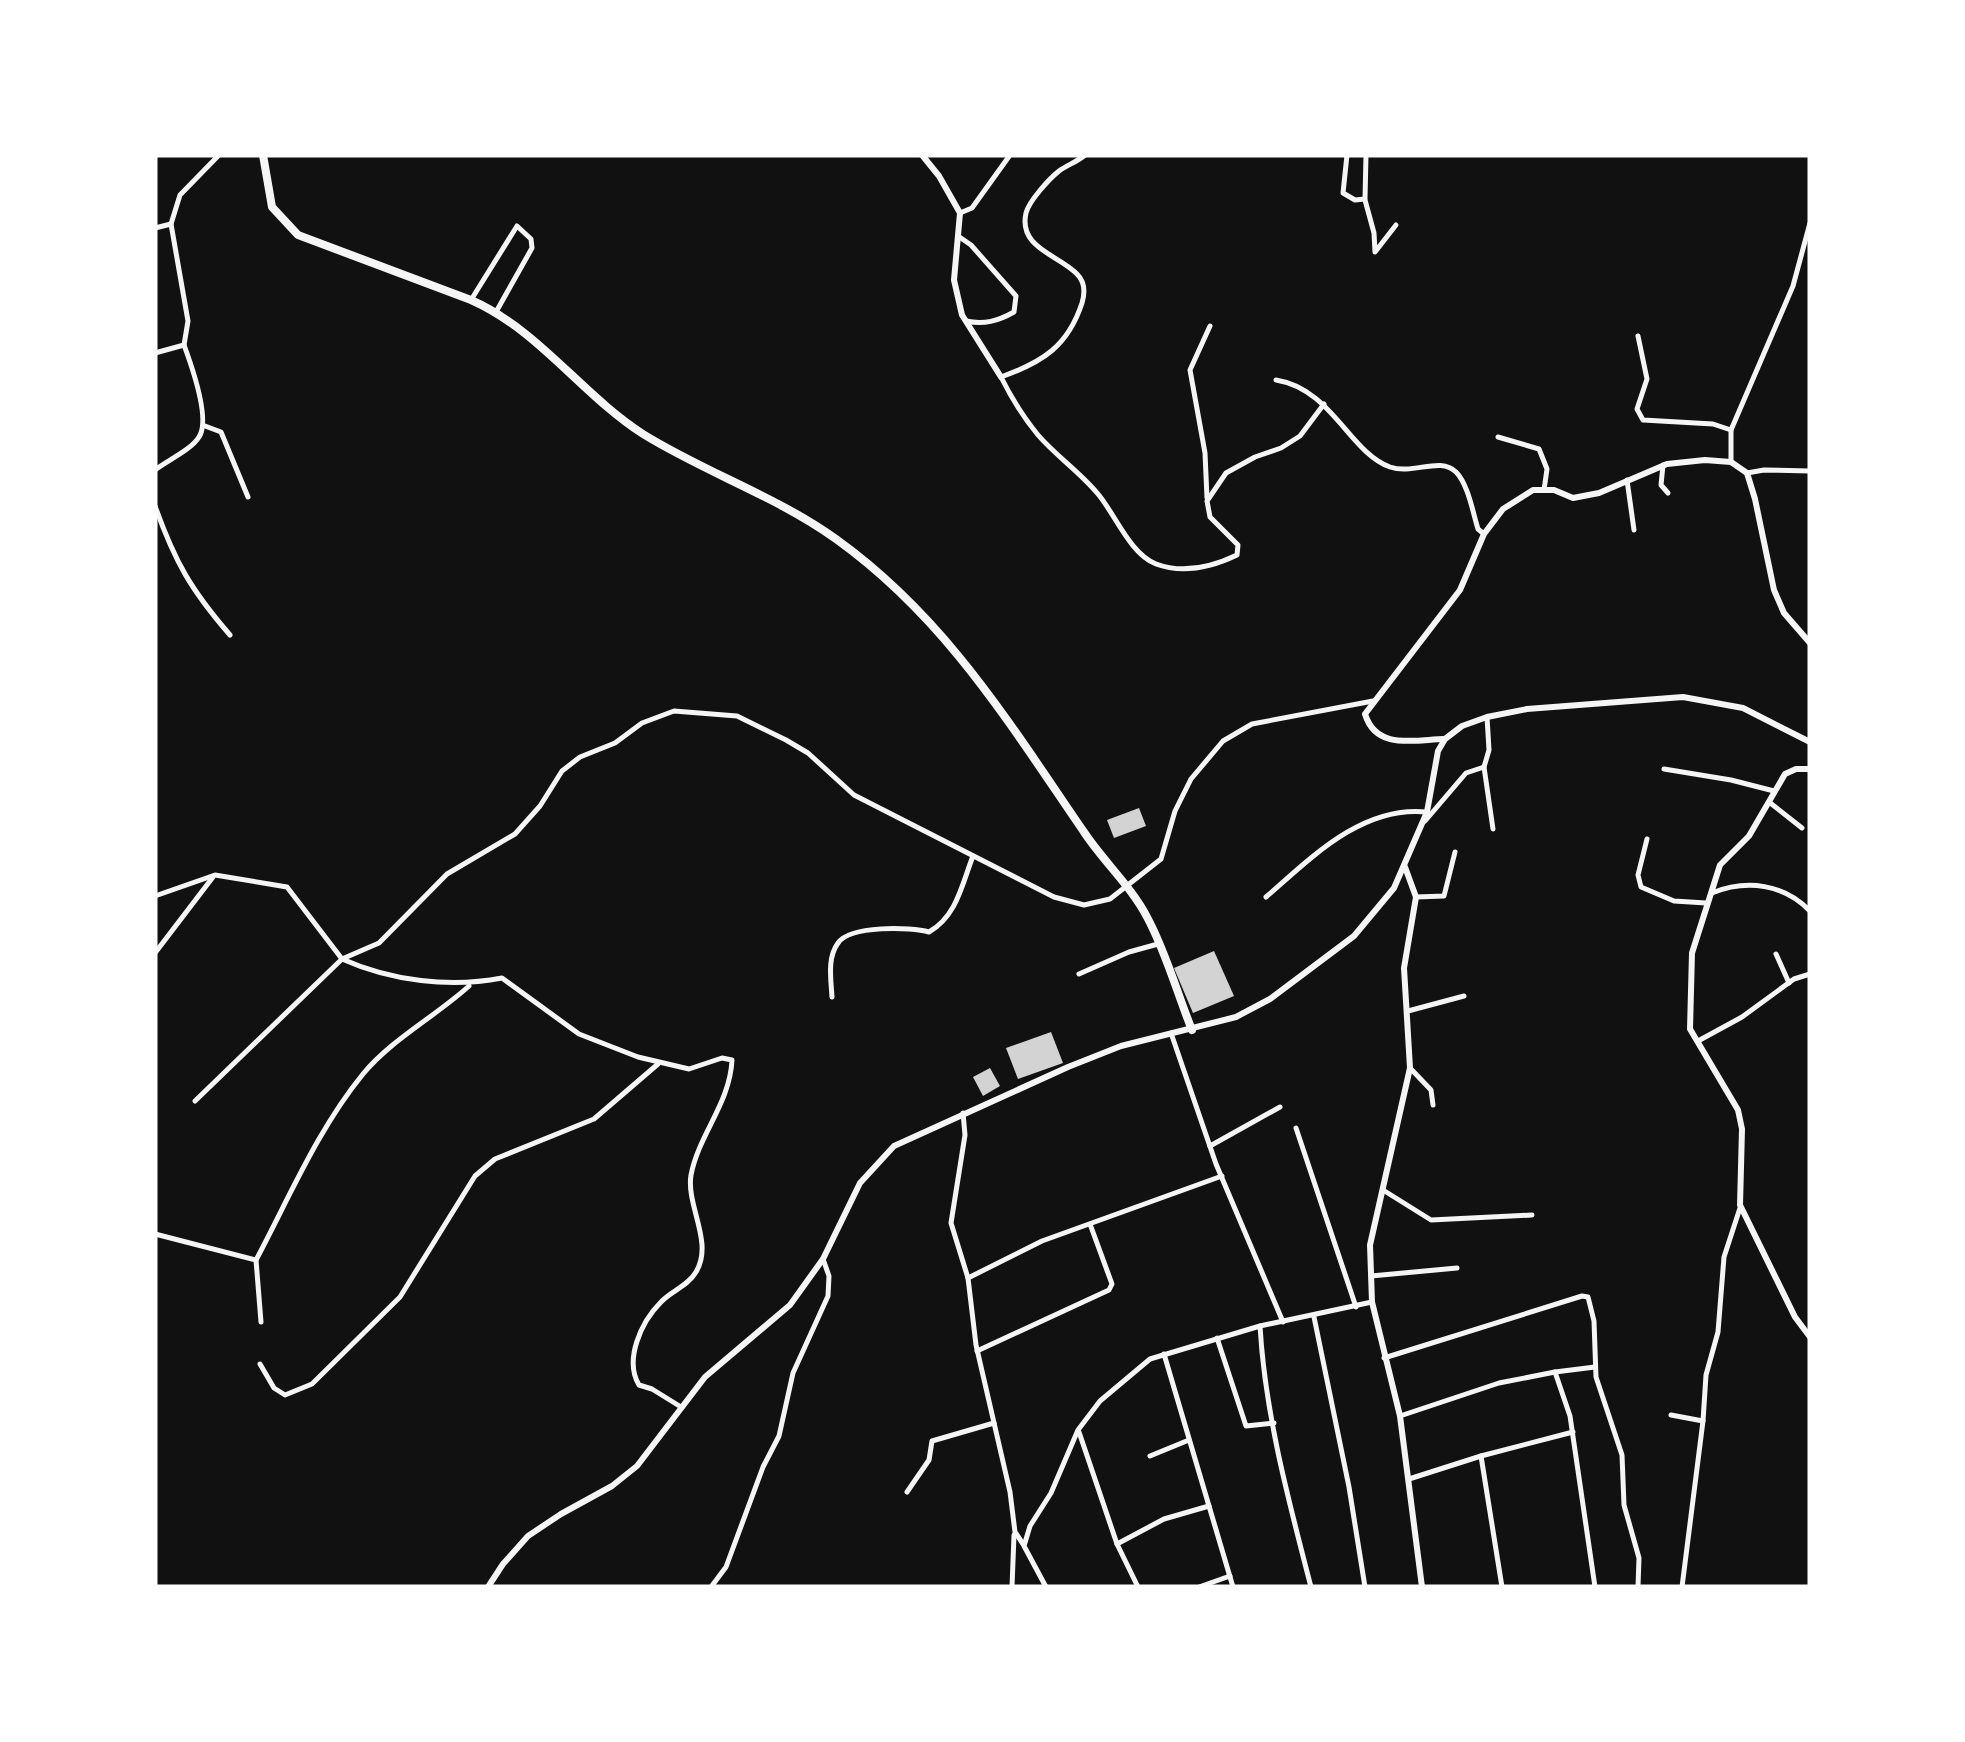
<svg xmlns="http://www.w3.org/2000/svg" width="1965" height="1742" viewBox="0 0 1965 1742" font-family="Quicksand,sans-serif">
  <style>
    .building { fill: #d3d3d3 }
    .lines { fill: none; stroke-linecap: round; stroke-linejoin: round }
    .minor { stroke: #f5f5f5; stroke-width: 5 }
    .tertiary { stroke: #f5f5f5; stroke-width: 6 }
    .secondary { stroke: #f5f5f5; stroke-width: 8 }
  </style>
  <rect width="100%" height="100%" fill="#111"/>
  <g class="building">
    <polygon points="1139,808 1146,826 1114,838 1107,820"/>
    <polygon points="1214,951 1234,996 1193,1013 1174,968"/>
    <polygon points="1051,1032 1063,1063 1018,1079 1006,1048"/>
    <polygon points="990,1068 1000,1086 983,1096 973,1077"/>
  </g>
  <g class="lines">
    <g class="minor">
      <path d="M1085,155C1077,162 1067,165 1059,171C1049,179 1029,201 1026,213C1018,248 1059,255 1077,274C1085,282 1085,293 1082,303C1068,346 1043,362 1001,377C1011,397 1023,417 1038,435C1056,456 1080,472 1098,494C1115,514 1130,554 1156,564C1183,574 1212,567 1237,555L1238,545L1210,517L1207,501L1226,473L1255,457L1281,448L1300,436L1324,404"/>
      <polyline points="1347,155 1343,193 1355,200 1365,199 1366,155"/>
      <polyline points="1365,200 1374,233 1375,252 1396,225"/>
      <polyline points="960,213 972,208 1010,155"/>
      <polyline points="155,228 171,224"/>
      <path d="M958,236L971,245L1016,296L1014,312C998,321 984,325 966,321"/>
      <polyline points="471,300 517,226 531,239 532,248 496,312"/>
      <polyline points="1638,336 1647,379 1637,409 1643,420 1713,424 1731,430"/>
      <polyline points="155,353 184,345 188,321 171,224 180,195 219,155"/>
      <path d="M1276,380C1332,389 1349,452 1390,467C1414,475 1440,456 1456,472C1468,484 1473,513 1478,529L1484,534"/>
      <polyline points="205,426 221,432 248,497"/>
      <polyline points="1498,437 1539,449 1547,469 1544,490"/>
      <polyline points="1731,462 1731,430 1793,286 1810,223"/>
      <polyline points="1663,465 1661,485 1668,493"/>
      <path d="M155,470C168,460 191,450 199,437C211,419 191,364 184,345"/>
      <polyline points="1747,473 1764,470 1810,471"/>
      <polyline points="1627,480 1634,530"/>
      <polyline points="1207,498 1205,453 1190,370 1210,326"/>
      <path d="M155,506C175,562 191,590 230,635"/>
      <polyline points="1487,717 1489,750 1484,767 1493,829"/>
      <polyline points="1664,769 1731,780 1774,791"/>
      <polyline points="1769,802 1802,828"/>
      <polyline points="1425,821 1466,773 1484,767"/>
      <polyline points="1647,839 1638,875 1641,887 1674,901 1706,903"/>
      <path d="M1712,893C1747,879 1784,884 1810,911"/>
      <polyline points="155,896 215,875 287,887 342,959 379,943 447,874 515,834 540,806 562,771 580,757 615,743 642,723 674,711 737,716 786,740 808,753 854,795 1054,897 1084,905 1110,899 1161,859 1175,811 1191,779 1223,741 1252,724 1373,701"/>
      <path d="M1266,897C1311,858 1362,805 1427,812"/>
      <polyline points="1416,897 1444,896 1455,852"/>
      <polyline points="155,953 213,877"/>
      <polyline points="1776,954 1789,983"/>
      <polyline points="1079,974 1129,952 1158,944"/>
      <path d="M832,997C831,979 827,958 838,943C850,925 911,927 929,932C957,916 962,884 973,856"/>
      <polyline points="1408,1011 1464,996"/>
      <polyline points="1171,1033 1216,1164 1283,1322"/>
      <polyline points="1698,1041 1742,1017 1794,979 1810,974"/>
      <polyline points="1410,1068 1431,1090 1433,1105"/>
      <path d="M195,1101L342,959C391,981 450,988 502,978L579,1034L638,1057L689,1069L722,1058L732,1060C730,1103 699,1134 691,1175C686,1206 714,1242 696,1272C688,1286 671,1291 661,1302C641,1322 624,1360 639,1385L652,1389L681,1407"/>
      <polyline points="963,1113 965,1135 951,1223 968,1278 976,1345 1010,1492 1015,1532 1023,1544"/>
      <polyline points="1296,1128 1356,1307"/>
      <polyline points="1210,1146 1280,1107"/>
      <polyline points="1383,1190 1431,1220 1532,1215"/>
      <path d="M155,1234L256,1260C289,1198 318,1129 363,1074C392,1039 436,1016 469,986"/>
      <polyline points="256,1260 261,1322"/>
      <polyline points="1371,1276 1457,1268"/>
      <polyline points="968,1278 1042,1241 1222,1176"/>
      <polyline points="1314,1317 1349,1487 1365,1587"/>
      <path d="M1260,1326C1265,1414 1289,1502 1311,1587"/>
      <polyline points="1217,1338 1246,1426 1274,1423"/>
      <polyline points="977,1351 1109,1290 1112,1284 1090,1224"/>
      <polyline points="1164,1354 1233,1587"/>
      <polyline points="1384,1358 1582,1296 1588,1297 1594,1321 1596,1377 1622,1455 1624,1505 1639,1558 1638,1587"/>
      <polyline points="260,1364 274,1388 285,1395 312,1384 400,1297 475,1176 495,1159 594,1119 658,1064"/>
      <polyline points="1555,1372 1595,1367"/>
      <polyline points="1671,1415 1703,1421"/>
      <polyline points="1400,1416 1499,1383 1555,1372 1570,1416 1595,1587"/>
      <polyline points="1079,1432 1117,1544 1138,1587"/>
      <polyline points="1150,1456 1189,1440"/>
      <polyline points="1481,1456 1502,1587"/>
      <polyline points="1409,1479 1481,1456 1573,1432"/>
      <polyline points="907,1492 929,1460 932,1441 994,1423"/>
      <polyline points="1117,1544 1164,1519 1209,1506"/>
      <polyline points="711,1587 726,1567 763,1467 779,1436 793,1373 828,1296 829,1276 823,1259"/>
      <polyline points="1012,1587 1014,1535"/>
      <polyline points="1046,1587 1024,1546 1030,1526 1051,1493 1078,1430 1100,1401 1150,1359 1260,1326 1372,1302"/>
      <polyline points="1199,1587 1230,1576"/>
      <polyline points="1682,1587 1703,1421 1706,1375 1718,1332 1724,1257 1740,1208"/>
    </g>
    <g class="tertiary">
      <polyline points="922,155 939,176 960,213 954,280 962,315 1001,377"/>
      <path d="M1444,739C1413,740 1376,750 1365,714L1460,590L1484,534L1503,509L1533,490H1554L1573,498L1599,493L1667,464L1705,460L1731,462L1747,473L1755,499L1774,590L1784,613L1810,643"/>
      <polyline points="1810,769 1796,769 1785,774 1749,836 1720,865 1692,953 1690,1029 1738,1110 1742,1129 1740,1205 1795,1317 1810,1337"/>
      <polyline points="1405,867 1416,897 1404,968 1410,1068 1370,1245 1372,1302 1400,1416 1422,1587"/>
      <polyline points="488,1587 503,1564 528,1536 561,1514 612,1486 637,1466 705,1377 790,1305 823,1259 860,1183 894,1146 1068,1067 1121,1046 1236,1017 1270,999 1354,936 1394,888 1427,812 1438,751 1445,739 1462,726 1487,717 1527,709 1683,697 1743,708 1810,742"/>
    </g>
    <path class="secondary" d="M263,155L272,207L298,235L471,300C539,330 581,394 643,434C706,473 776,496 836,539C946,618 1009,723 1084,832C1103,861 1131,886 1147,917C1166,952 1177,993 1192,1030"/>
  </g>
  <rect width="1965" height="1742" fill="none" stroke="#ffffff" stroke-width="315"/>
</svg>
